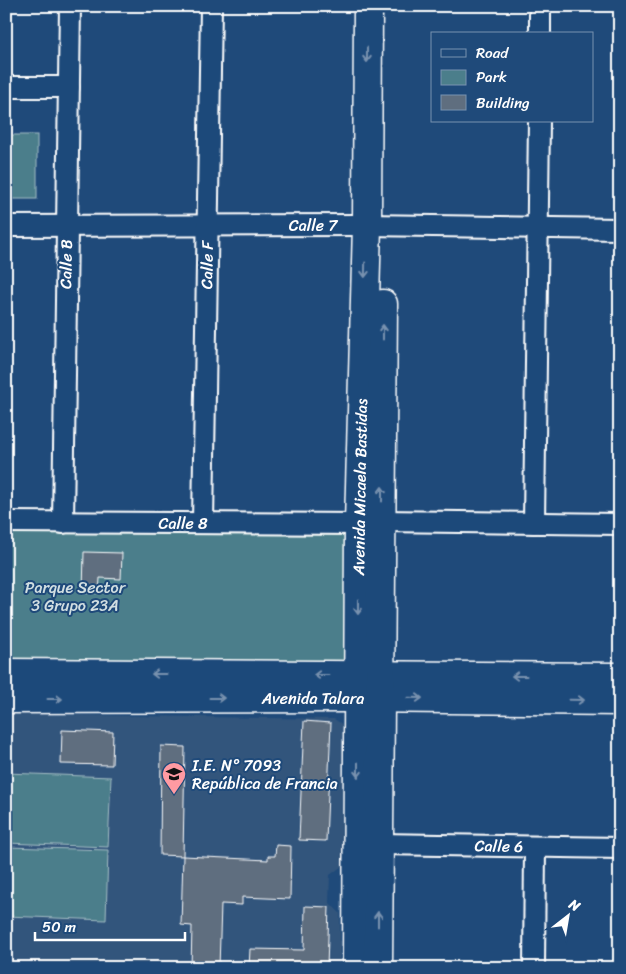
<svg xmlns="http://www.w3.org/2000/svg" width="626" height="974" viewBox="0 0 626 974" font-family="Sriracha,sans-serif">
  <style>
    .built { fill: #32557c }
    .green { fill: #4b7e8b; stroke: #a5bec5 }
    .building { fill: #5f6e7f; stroke: #fff }
    .lines { fill: none; stroke-linecap: round; stroke-linejoin: round }
    .street-casing { stroke: #fff; stroke-width: 24 }
    .secondary-casing { stroke: #fff; stroke-width: 31 }
    .street { stroke: #1f4a7a; stroke-width: 20 }
    .secondary { stroke: #1f4a7a; stroke-width: 28 }
    .oneway { stroke: #7992af }
    .labels { text-anchor: middle; dominant-baseline: central; stroke-width: 4; stroke-linejoin: round; paint-order: stroke }
    .street-label { font-size: 16px; fill: #fff; stroke: #1f4a7a }
    .park-label { font-size: 16px; fill: #d2dfe2; stroke: #1f4a7a }
    .poi-label { font-size: 16px; fill: #fff; stroke: #1f4a7a; text-anchor: start }
  </style>
  <rect width="100%" height="100%" fill="#1f4a7a"/>
  <filter id="ink" filterUnits="userSpaceOnUse"><feTurbulence type="fractalNoise" baseFrequency=".02" numOctaves="2"/><feDisplacementMap in="SourceGraphic" scale="10" xChannelSelector="R" yChannelSelector="G"/><feConvolveMatrix kernelMatrix="1 2 1 2 8 2 1 2 1" color-interpolation-filters="sRGB"/></filter>
  <g filter="url(#ink)">
    <polygon class="built" points="6,714 334,719 342,724 342,866 330,875 329,902 340,913 340,968 6,968"/>
    <g class="green">
      <rect x="6" y="135" width="31" height="64"/>
      <polygon points="6,532 346,534 346,663 6,661"/>
      <polygon points="6,773 111,777 108,847 6,843"/>
      <polygon points="6,847 108,850 106,920 6,916"/>
    </g>
    <g class="building">
      <polygon points="84,552 122,553 121,579 100,578 99,593 83,593"/>
      <polygon points="304,721 331,723 326,841 299,840"/>
      <polygon points="62,730 113,732 112,765 61,764"/>
      <polygon points="161,746 185,747 183,856 160,855"/>
      <polygon points="276,845 291,846 290,899 242,897 242,905 221,904 219,968 191,968 192,926 181,925 183,856 268,860 268,856 275,856"/>
      <polygon points="305,906 329,907 327,968 249,968 250,949 304,950"/>
    </g>
    <g class="lines">
      <g class="street-casing">
        <g id="street">
          <polyline points="540,34 540,6"/>
          <polyline points="6,87 69,87"/>
          <polyline points="6,226 367,225 620,229"/>
          <polyline points="382,521 620,524"/>
          <polyline points="6,522 359,524"/>
          <polyline points="63,523 70,6"/>
          <polyline points="203,523 211,6"/>
          <polyline points="534,523 539,121"/>
          <polyline points="379,844 620,848"/>
          <polyline points="534,968 535,847"/>
        </g>
      </g>
      <g class="secondary-casing">
        <g id="secondary">
          <polyline points="6,673 620,677"/>
          <polyline points="6,699 358,698 620,701"/>
          <polyline points="357,968 359,524 367,225 368,6"/>
          <polyline points="378,968 383,304"/>
        </g>
      </g>
      <use href="#street" class="street"/>
      <use href="#secondary" class="secondary"/>
    </g>
    <defs><path id="oneway-shaft" d="M-6 0H5M1.5-3L5.5 0L1.5 3" fill="none" stroke-width="1.6" stroke-linecap="round" stroke-linejoin="round" transform="scale(1.25)"/></defs>
    <g class="oneway">
      <use href="#oneway-shaft" transform="translate(367 55) rotate(90)"/>
      <use href="#oneway-shaft" transform="translate(365 270) rotate(91)"/>
      <use href="#oneway-shaft" transform="translate(383 332) rotate(-90)"/>
      <use href="#oneway-shaft" transform="translate(382 494) rotate(-90)"/>
      <use href="#oneway-shaft" transform="translate(358 607) rotate(90)"/>
      <use href="#oneway-shaft" transform="translate(159 674) rotate(-180)"/>
      <use href="#oneway-shaft" transform="translate(321 675) rotate(-180)"/>
      <use href="#oneway-shaft" transform="translate(519 676) rotate(-180)"/>
      <use href="#oneway-shaft" transform="translate(217 698)"/>
      <use href="#oneway-shaft" transform="translate(415 698) rotate(1)"/>
      <use href="#oneway-shaft" transform="translate(55 699)"/>
      <use href="#oneway-shaft" transform="translate(577 700) rotate(1)"/>
      <use href="#oneway-shaft" transform="translate(358 770) rotate(90)"/>
      <use href="#oneway-shaft" transform="translate(378 919) rotate(-90)"/>
    </g>
  </g>
  <defs>
    <g id="school-pin" transform="scale(1.25)"><path d="M0 17L-7.5 6A9.5 9.5 0 1 1 7.5 6Z" fill="#ff9aa2" stroke="#1f4a7a"/><path d="M0-5L7-2L0 1L-7-2ZM-4 1L0 2.5L4 1V4Q0 6-4 4Z" fill="#111"/></g>
  </defs>
  <g fill-rule="evenodd">
    <use href="#school-pin" x="174" y="774"/>
  </g>
  <g class="labels">
    <g class="street-label">
      <text x="313" y="225">Calle 7</text>
      <text transform="translate(66 264) rotate(-89)">Calle B</text>
      <text transform="translate(207 265) rotate(-89)">Calle F</text>
      <text transform="translate(360 487) rotate(-89)">Avenida Micaela Bastidas</text>
      <text x="183" y="523">Calle 8</text>
      <text x="313" y="698">Avenida Talara</text>
      <text transform="translate(499 846) rotate(1)">Calle 6</text>
    </g>
    <g class="park-label">
      <text x="75" y="587">Parque Sector<tspan x="75" dy="18">3 Grupo 23A</tspan></text>
    </g>
    <g class="poi-label">
      <text x="192" y="765">I.E. N° 7093<tspan x="192" dy="18">República de Francia</tspan></text>
    </g>
  </g>
  <rect width="626" height="974" fill="none" stroke="#1f4a7a" stroke-width="25"/>
  <rect x="12" y="12" width="601" height="949" fill="none" stroke="#fff" stroke-width="2" filter="url(#ink)"/>
  <rect x="431" y="32" width="162" height="90" fill="#1f4a7a" stroke="#7992af"/>
  <rect x="441" y="49" width="25" height="8" fill="#1f4a7a" stroke="#7992af"/>
  <text x="476" y="58" font-size="15" fill="#ffffff">Road</text>
  <rect x="441" y="70" width="25" height="15" fill="#4b7e8b" stroke="#7992af"/>
  <text x="476" y="82" font-size="15" fill="#ffffff">Park</text>
  <rect x="441" y="95" width="25" height="15" fill="#5f6e7f" stroke="#7992af"/>
  <text x="476" y="108" font-size="15" fill="#ffffff">Building</text>
  <g transform="translate(568 916) rotate(31)" stroke="#1f4a7a" stroke-width="4" paint-order="stroke">
  <path d="M0-4L9 19L0 12L-9 19Z" fill="#ffffff"/>
  <text y="-8" font-size="14" font-weight="bold" text-anchor="middle" fill="#ffffff">N</text>
  </g>
  <path d="M35 932v8h150v-8" fill="none" stroke="#ffffff" stroke-width="2.5"/>
  <text x="42" y="932" font-size="15" fill="#ffffff" stroke="#1f4a7a" stroke-width="4" paint-order="stroke">50 m</text>
</svg>
